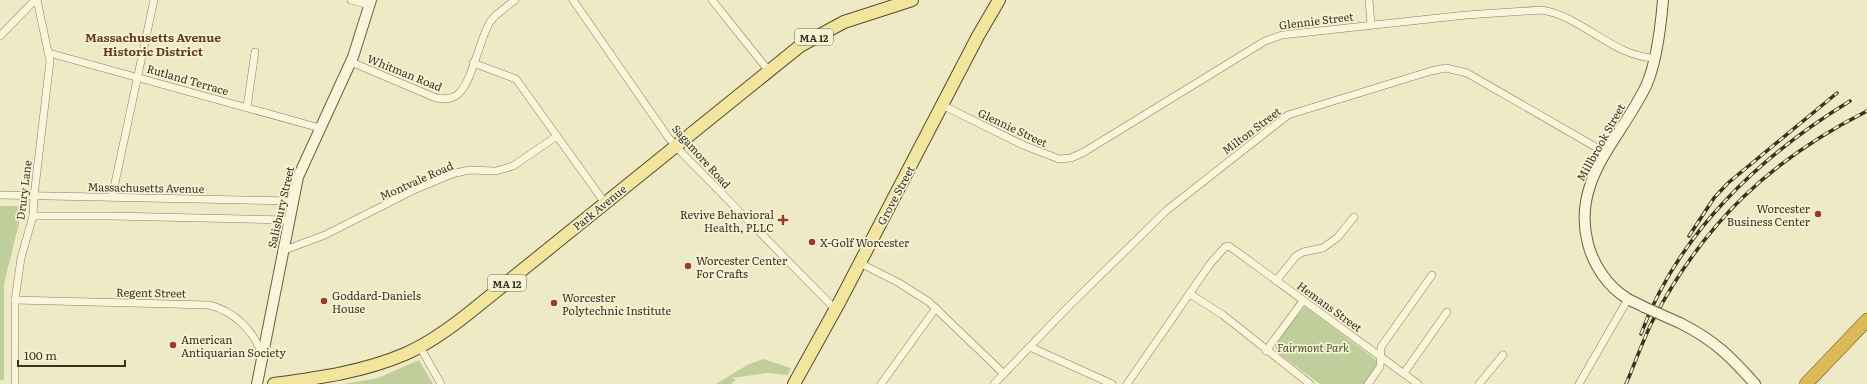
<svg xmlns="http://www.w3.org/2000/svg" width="1867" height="384" viewBox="0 0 1867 384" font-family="Literata,serif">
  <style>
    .green { fill: #bfce9a }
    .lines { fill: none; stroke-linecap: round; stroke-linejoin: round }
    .minor-casing { stroke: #8b7c5b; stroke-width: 8 }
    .secondary-casing { stroke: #6d5d3e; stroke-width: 12 }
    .primary-casing { stroke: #594a2f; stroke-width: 14 }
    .motorway-casing { stroke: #594a2f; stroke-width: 14 }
    .minor { stroke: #f9f5da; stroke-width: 7 }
    .secondary { stroke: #f9f5da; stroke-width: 10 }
    .primary { stroke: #f2e69e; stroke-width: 12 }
    .motorway { stroke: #deb957; stroke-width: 13 }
    .rail-casing { stroke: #3b311f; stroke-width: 3.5 }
    .rail { stroke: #f6f2d6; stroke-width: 2; stroke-dasharray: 6; stroke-linecap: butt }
    .secondary-bridge-casing { stroke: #6d5d3e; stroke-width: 12; stroke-linecap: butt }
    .secondary-bridge { stroke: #f9f5da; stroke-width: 10 }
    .poi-dot { fill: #9b3c2a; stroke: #f6f2d6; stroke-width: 1.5 }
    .labels { text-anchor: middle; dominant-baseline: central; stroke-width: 3.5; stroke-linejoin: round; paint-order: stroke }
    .shield { fill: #f6f2d6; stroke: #736b56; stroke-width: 1 }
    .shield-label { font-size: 10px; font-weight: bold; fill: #3b311f }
    .street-label { font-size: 11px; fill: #3b311f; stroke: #f6f2d6 }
    .poi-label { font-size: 11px; fill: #3b311f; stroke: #f6f2d6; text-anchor: start }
    .park-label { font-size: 11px; font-style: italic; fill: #435726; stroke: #f6f2d6 }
    .neighbourhood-label { font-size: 12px; font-weight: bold; fill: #683a1e; stroke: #f6f2d6 }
  </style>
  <rect width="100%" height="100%" fill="#efeac6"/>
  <g class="green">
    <polygon points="0,206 20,206 19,223 4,284 4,380 0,380"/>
    <path d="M1305,307L1379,362L1364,384H1320L1279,354C1277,352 1275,349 1276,346C1278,334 1297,316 1305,307Z"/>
    <polygon points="763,359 791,368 788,375 768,373 732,378 736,380 731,384 716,384 747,365"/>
    <polygon points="419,360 433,384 344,384 378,378"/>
  </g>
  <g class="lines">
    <g class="minor-casing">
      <g id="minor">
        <polyline points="351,0 370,5"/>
        <polyline points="573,0 668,137 683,154 835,309"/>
        <polyline points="712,0 768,70"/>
        <polyline points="1369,0 1371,24"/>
        <polyline points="0,36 35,0"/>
        <polyline points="49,53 320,128"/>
        <path d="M351,62L436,98C443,99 450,100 457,95C472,84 479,40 490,22L496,15L515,0"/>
        <polyline points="473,63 516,79 605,203"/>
        <path d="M942,105L1023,145L1059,159L1071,158L1084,152L1265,41L1282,35L1466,15L1541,10C1583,16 1611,56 1654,58"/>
        <polyline points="247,107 255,52"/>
        <polyline points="0,195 292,201"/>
        <polyline points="112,197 154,0"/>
        <polyline points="33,216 112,216 288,220"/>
        <polyline points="282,251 325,235 416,189 452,174 469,170 496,171 513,166 557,136"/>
        <polyline points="860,263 899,283 929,302 1004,374"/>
        <polyline points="1276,281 1296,256 1303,252 1323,248 1338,237 1354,217"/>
        <polyline points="1190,294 1223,315 1310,384"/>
        <path d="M15,300L209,305C234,311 255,331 262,356"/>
        <polyline points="420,347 441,384"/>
        <polyline points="1030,347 1112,384"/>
        <polyline points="1266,351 1303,301"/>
        <polyline points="1404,373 1447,312"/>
        <polyline points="15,384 15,300 21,258 33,216 34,196 50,61 37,0"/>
        <polyline points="881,384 936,308"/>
        <polyline points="994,384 1069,306 1167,210 1288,115 1431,71 1446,68 1467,73 1606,153"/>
        <polyline points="1127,384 1210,264 1225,247 1229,246 1418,384"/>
        <polyline points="1368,384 1380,367 1381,347 1432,275"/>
        <polyline points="1479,384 1503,355"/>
        <polyline points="1579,384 1628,299"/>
      </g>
    </g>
    <g class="secondary-casing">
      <g id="secondary">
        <path d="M1644,307C1639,304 1633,302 1628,299C1608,287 1594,266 1588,244C1571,180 1620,140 1646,86C1656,64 1661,24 1663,0"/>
        <path d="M1680,323C1714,340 1730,356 1755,384"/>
        <polyline points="257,384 298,177 353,57 371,0"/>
      </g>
    </g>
    <g class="primary-casing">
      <g id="primary">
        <path d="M274,384C318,378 363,372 405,354C428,344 449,329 469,313L800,46L844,22L912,0"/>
        <polyline points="794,384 840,301 978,36 999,0"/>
      </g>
    </g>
    <g class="motorway-casing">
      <polyline id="motorway" points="1806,384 1867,320"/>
    </g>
    <use href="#minor" class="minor"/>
    <use href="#secondary" class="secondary"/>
    <use href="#primary" class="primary"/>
    <use href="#motorway" class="motorway"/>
    <g class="rail-casing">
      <g id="rail">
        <polyline points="1689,236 1714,198 1728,183 1837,93"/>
        <path d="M1641,334C1678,233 1760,156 1850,101"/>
        <path d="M1626,384C1635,363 1643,340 1653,320C1704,223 1770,160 1867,111"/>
      </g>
    </g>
    <use href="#rail" class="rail"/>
    <g class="secondary-bridge-casing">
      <polyline id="secondary-bridge" points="1644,307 1680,323"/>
    </g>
    <use href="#secondary-bridge" class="secondary-bridge"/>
  </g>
  <g class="poi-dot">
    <circle cx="1818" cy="214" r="4"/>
    <path d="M781 214h4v4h4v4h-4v4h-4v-4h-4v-4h4z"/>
    <circle cx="812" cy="242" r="4"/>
    <circle cx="688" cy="266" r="4"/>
    <circle cx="324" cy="301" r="4"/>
    <circle cx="554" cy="303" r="4"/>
    <circle cx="173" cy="345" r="4"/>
  </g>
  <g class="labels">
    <g class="shield">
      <rect x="795" y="29" width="38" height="16" rx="3"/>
      <rect x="488" y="275" width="38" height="16" rx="3"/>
    </g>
    <g class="shield-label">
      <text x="814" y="37">MA 12</text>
      <text x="507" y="283">MA 12</text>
    </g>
    <g class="street-label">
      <text transform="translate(1316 20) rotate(-7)">Glennie Street</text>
      <text transform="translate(405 72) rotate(22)">Whitman Road</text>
      <text transform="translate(188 79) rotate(16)">Rutland Terrace</text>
      <text transform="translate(1013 127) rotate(25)">Glennie Street</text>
      <text transform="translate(1251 130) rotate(-37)">Milton Street</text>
      <text transform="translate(1600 142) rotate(-61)">Millbrook Street</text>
      <text transform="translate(702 156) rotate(48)">Sagamore Road</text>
      <text transform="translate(416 180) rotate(-24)">Montvale Road</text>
      <text transform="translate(146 187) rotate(1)">Massachusetts Avenue</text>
      <text transform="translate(23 190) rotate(-83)">Drury Lane</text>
      <text transform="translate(895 195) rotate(-62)">Grove Street</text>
      <text transform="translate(280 207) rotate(-77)">Salisbury Street</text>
      <text transform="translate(599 207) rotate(-39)">Park Avenue</text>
      <text transform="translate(151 292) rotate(1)">Regent Street</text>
      <text transform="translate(1330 306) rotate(36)">Hemans Street</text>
    </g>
    <g class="poi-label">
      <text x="1810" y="208" text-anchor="end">Worcester<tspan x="1810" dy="13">Business Center</tspan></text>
      <text x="774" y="214" text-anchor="end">Revive Behavioral<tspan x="774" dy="13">Health, PLLC</tspan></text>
      <text x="820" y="242">X-Golf Worcester</text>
      <text x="696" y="260">Worcester Center<tspan x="696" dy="13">For Crafts</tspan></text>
      <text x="332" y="295">Goddard-Daniels<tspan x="332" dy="13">House</tspan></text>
      <text x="562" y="297">Worcester<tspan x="562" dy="13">Polytechnic Institute</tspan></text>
      <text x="181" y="339">American<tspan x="181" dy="13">Antiquarian Society</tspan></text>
    </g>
    <g class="park-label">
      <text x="1313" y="347">Fairmont Park</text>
    </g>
    <g class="neighbourhood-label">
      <text x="153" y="37">Massachusetts Avenue<tspan x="153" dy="14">Historic District</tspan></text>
    </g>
  </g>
  <path d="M18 360v6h107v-6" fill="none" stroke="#3b311f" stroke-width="2"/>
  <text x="24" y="360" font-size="12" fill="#3b311f" stroke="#f6f2d6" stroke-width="3" paint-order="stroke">100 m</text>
</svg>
